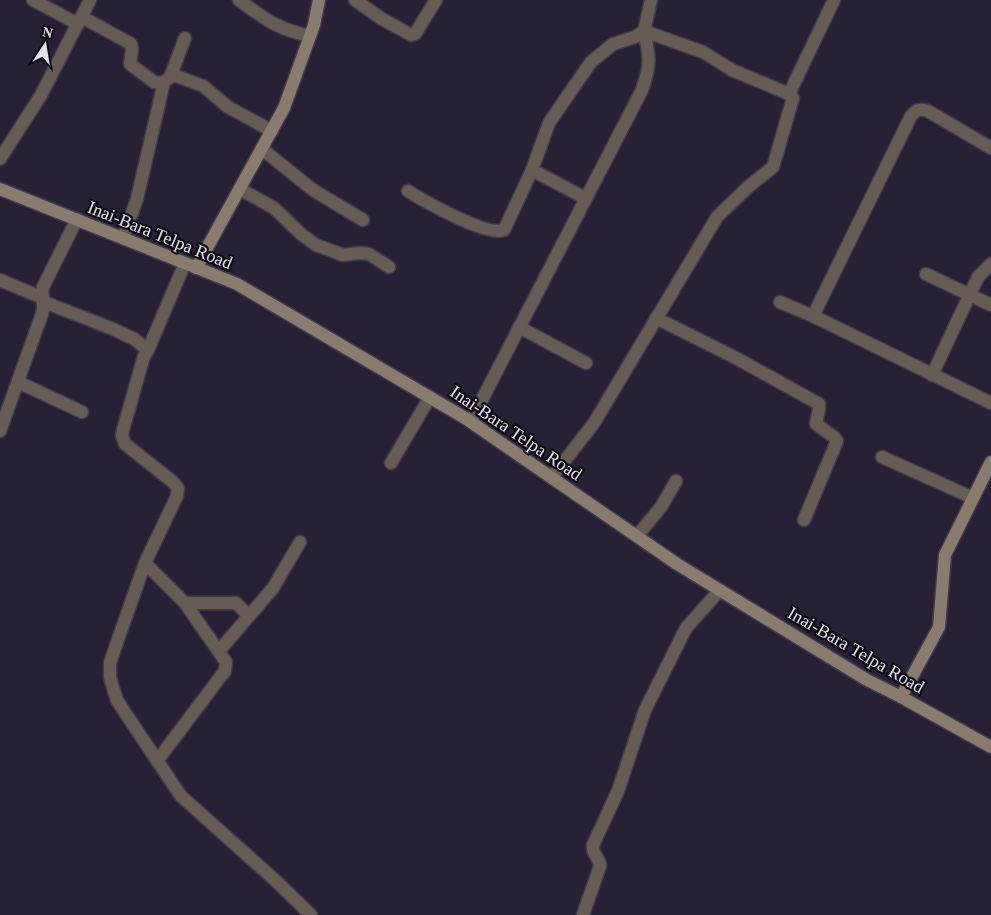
<svg xmlns="http://www.w3.org/2000/svg" width="991" height="915" viewBox="0 0 991 915" font-family="Georgia,serif">
  <style>
    .lines { fill: none; stroke-linecap: round; stroke-linejoin: round }
    .street-casing { stroke: #423b4e; stroke-width: 15 }
    .secondary-casing { stroke: #423b4e; stroke-width: 15 }
    .street { stroke: #655c54; stroke-width: 12 }
    .secondary { stroke: #897c6f; stroke-width: 12 }
    .labels { text-anchor: middle; dominant-baseline: central; stroke-width: 4.5; stroke-linejoin: round; paint-order: stroke }
    .street-label { font-size: 18px; fill: #e5e0ee; stroke: #0f0c14 }
  </style>
  <rect width="100%" height="100%" fill="#282034"/>
  <g class="lines">
    <g class="street-casing">
      <g id="street">
        <polyline points="33,0 78,24"/>
        <path d="M239,0C265,19 277,29 310,36"/>
        <polyline points="355,0 382,19 411,35 415,34 436,0"/>
        <polyline points="82,17 131,44 132,50 130,64 154,82 162,83 174,75 203,86 228,107 272,131"/>
        <polyline points="171,75 185,38"/>
        <polyline points="789,94 834,0"/>
        <polyline points="262,149 313,190 363,220"/>
        <polyline points="0,159 41,95 90,0"/>
        <polyline points="532,170 585,198"/>
        <polyline points="240,189 274,208 301,234 316,245 343,255 360,253 369,254 389,267"/>
        <path d="M408,191C424,201 487,237 504,230L532,170L549,123L591,62L613,44L635,37L644,31L651,0"/>
        <polyline points="123,238 137,199 164,82"/>
        <polyline points="926,274 991,305"/>
        <polyline points="0,280 43,298"/>
        <polyline points="44,302 113,329 134,339 148,350 144,356 123,430 122,436 125,444 173,482 178,488 177,496 145,563 115,648 110,663 110,677 113,688 117,700 126,714 181,796 276,881 311,915"/>
        <polyline points="780,302 813,316 991,403"/>
        <path d="M813,316L911,116C916,110 920,108 928,111L991,148"/>
        <polyline points="656,318 736,358 819,404 819,409 816,424 834,437 837,441 804,520"/>
        <polyline points="519,327 586,363"/>
        <polyline points="148,350 185,263"/>
        <polyline points="932,375 978,277 991,264"/>
        <polyline points="18,382 82,412"/>
        <path d="M471,421L642,90C651,64 650,57 644,31"/>
        <path d="M0,431L42,314C45,305 41,296 43,287L77,219"/>
        <polyline points="882,457 973,498"/>
        <polyline points="391,463 430,397"/>
        <polyline points="552,477 594,423 717,217 748,187 773,167 793,98 789,94 732,70 703,52 644,31"/>
        <polyline points="637,536 661,507 676,481"/>
        <polyline points="145,563 185,603 226,662 225,671 221,676 157,761"/>
        <polyline points="185,603 236,603 249,616"/>
        <polyline points="219,651 273,588 300,542"/>
        <path d="M583,915L600,866C600,857 591,854 593,845L618,791L645,710L686,628L720,590"/>
      </g>
    </g>
    <g class="secondary-casing">
      <g id="secondary">
        <polyline points="0,189 237,284 465,418 677,564 867,680 901,697 991,747"/>
        <polyline points="196,268 284,108 314,25 319,0"/>
        <polyline points="901,697 939,627 945,555 991,462"/>
      </g>
    </g>
    <use href="#street" class="street"/>
    <use href="#secondary" class="secondary"/>
  </g>
  <g class="labels">
    <g class="street-label">
      <text transform="translate(160 235) rotate(22)">Inai-Bara Telpa Road</text>
      <text transform="translate(516 433) rotate(34)">Inai-Bara Telpa Road</text>
      <text transform="translate(856 650) rotate(30)">Inai-Bara Telpa Road</text>
    </g>
  </g>
  <g transform="translate(45 45) rotate(12)" stroke="#0f0c14" stroke-width="4" paint-order="stroke">
  <path d="M0-4L9 19L0 12L-9 19Z" fill="#e5e0ee"/>
  <text y="-8" font-size="14" font-weight="bold" text-anchor="middle" fill="#e5e0ee">N</text>
  </g>
</svg>
